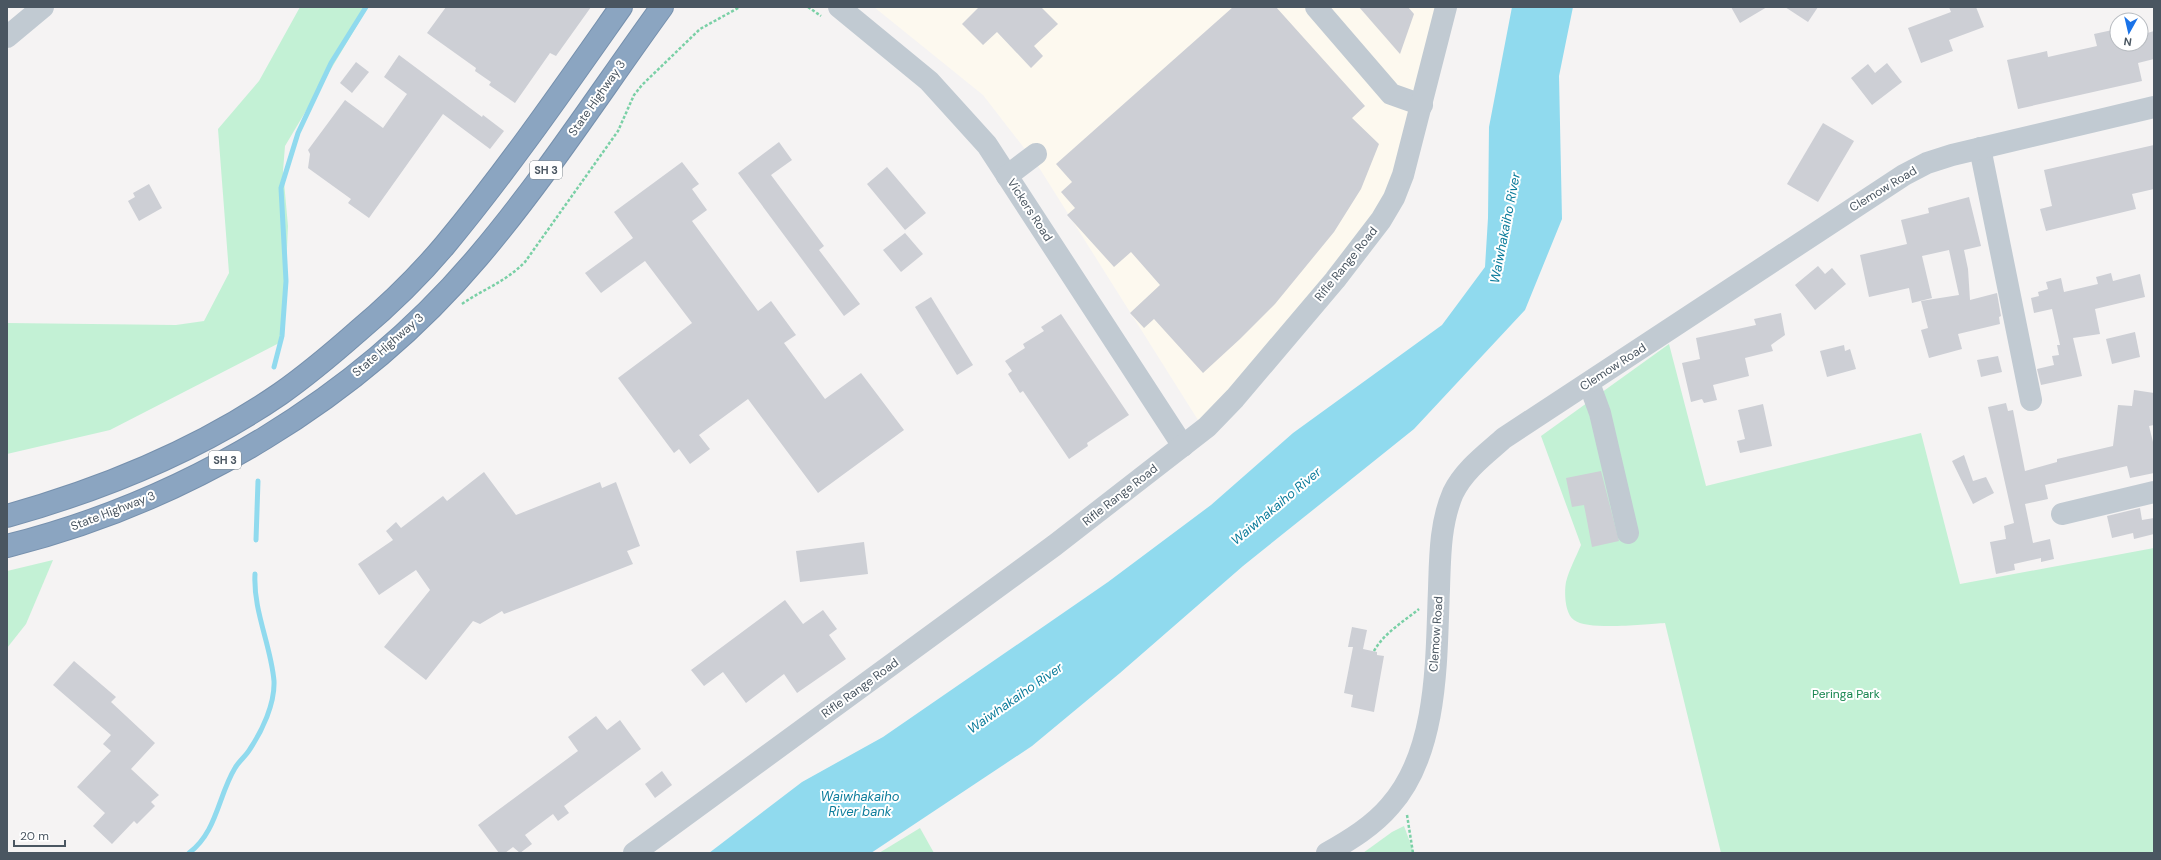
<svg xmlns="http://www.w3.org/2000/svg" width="2161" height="860" viewBox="0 0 2161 860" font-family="'DM Sans',sans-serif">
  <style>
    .commercial { fill: #fdf9ef }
    .green { fill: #c3f1d5 }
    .water { fill: #90daee }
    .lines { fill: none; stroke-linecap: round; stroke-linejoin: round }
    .stream { stroke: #90daee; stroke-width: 5 }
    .building { fill: #cdcfd5 }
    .highway-casing { stroke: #7690ad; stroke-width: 24 }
    .path { stroke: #7ad0a6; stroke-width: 2.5; stroke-dasharray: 3 2; stroke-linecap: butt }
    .minor { stroke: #c1cad2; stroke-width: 22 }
    .highway { stroke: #8ba5c1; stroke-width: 22 }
    .labels { text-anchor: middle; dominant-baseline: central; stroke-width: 4; stroke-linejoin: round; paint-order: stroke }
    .shield { fill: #fff; stroke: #808990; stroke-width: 1 }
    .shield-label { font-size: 11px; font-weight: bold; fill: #4a5661 }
    .street-label { font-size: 12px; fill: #4a5661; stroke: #fff }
    .park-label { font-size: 12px; fill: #17864f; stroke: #fff }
    .water-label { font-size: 13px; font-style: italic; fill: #0c7c9b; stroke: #fff }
  </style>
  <rect width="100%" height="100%" fill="#f5f3f3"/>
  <polygon class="commercial" points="874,7 1445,7 1382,212 1266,363 1198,420 1038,166 983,95"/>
  <g class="green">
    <polygon points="300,7 368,7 285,146 283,171 288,226 283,341 110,430 7,454 7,323 176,325 204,321 229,273 218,129 259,81"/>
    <path d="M1669,344L1706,486L1921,433L1960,584L2154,548V853H1721L1665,623C1646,624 1588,631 1574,620C1565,614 1564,593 1566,582C1569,570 1576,557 1581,545L1541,436Z"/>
    <polygon points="53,560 26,624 7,648 7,571"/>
    <polygon points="1404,826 1414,853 1363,853 1392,832"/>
    <polygon points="920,828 934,853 879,853"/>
  </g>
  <polygon class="water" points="1512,7 1573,7 1559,76 1562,219 1525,310 1414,429 1243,566 1120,673 1032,746 871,853 709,853 802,782 883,737 1108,582 1211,505 1293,433 1442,325 1485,267 1488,218 1489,127"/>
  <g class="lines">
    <g class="stream">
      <polyline points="274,367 282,336 286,281 281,188 298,133 331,63 366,7"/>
      <polyline points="256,540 258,481"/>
      <path d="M189,853C217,832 218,796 235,768C239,761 246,756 250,749C262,731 275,704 274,681C271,645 253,611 255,574"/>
    </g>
  </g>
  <g class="building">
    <polygon points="446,7 591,7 556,56 550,53 515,103 489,85 491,82 475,71 476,68 427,33"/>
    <polygon points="979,7 1041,7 1058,24 1034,46 1043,56 1031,68 997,32 983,45 962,24"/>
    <polygon points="1233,7 1276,7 1365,106 1352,118 1379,144 1361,189 1334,232 1275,304 1240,339 1203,373 1154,319 1144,328 1130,313 1160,285 1131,252 1114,267 1067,215 1075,208 1061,192 1072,182 1056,164"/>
    <polygon points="1359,7 1408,7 1414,14 1400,54"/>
    <polygon points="1731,7 1767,7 1740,23"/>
    <polygon points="1785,7 1818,7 1808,22"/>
    <polygon points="1949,7 1976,7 1984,27 1949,40 1953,51 1921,63 1908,28 1951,12"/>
    <polygon points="2117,29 2117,44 2141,44 2141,35 2154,31 2154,59 2138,63 2142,81 2018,109 2007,60 2047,51 2048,57 2097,46 2094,34"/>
    <polygon points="399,55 482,117 483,115 504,131 490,149 443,114 369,218 348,203 351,199 308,168 310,154 308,150 345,100 383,128 407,94 384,77"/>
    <polygon points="356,62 369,72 352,93 340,83"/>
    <polygon points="1887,63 1902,82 1872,105 1851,78 1868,64 1875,73"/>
    <polygon points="1823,123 1854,141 1818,202 1787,184"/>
    <polygon points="779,142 792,160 771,175 824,246 819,250 860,304 844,316 738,173"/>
    <polygon points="2154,145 2154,189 2132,194 2136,209 2046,231 2040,209 2052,206 2044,170"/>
    <polygon points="682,162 699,184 692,189 707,210 692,221 758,311 771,301 796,335 784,343 825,399 861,373 904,430 818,493 748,399 699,435 710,449 690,464 679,449 674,453 618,378 692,323 645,261 601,293 585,273 633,238 614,212"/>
    <polygon points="887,167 926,213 905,230 867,184"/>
    <polygon points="149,184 162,208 139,221 128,201 135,197 133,193"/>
    <polygon points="1969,197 1981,246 1964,250 1968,269 1970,300 1997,293 2001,316 1999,317 2000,324 1958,334 1962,349 1929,358 1921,330 1928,328 1921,301 1959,295 1949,250 1922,256 1932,298 1912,303 1909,288 1869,297 1860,255 1907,244 1901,220 1929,213 1928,208"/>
    <polygon points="905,233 923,254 901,272 883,250"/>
    <polygon points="1818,266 1825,274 1832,268 1846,284 1815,310 1795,285"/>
    <polygon points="2111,273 2113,281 2140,274 2145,297 2095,309 2100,334 2073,338 2082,376 2041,385 2037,369 2054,365 2052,356 2059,355 2057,345 2060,345 2052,309 2034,313 2031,298 2039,296 2038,292 2048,289 2046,282 2061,278 2064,292 2098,284 2096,277"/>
    <polygon points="931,297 973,365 957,375 915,307"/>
    <polygon points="1781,313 1785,335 1771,345 1773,351 1745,358 1749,376 1713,385 1717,400 1704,403 1702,399 1691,402 1682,363 1700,359 1696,338 1756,325 1754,319"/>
    <polygon points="1061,314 1129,415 1087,443 1088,446 1069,459 1023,391 1020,393 1008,374 1012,371 1005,361 1025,348 1023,344 1044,331 1041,327"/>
    <polygon points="2135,332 2140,357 2112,364 2106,339"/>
    <polygon points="1844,345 1845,351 1850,349 1856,369 1827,377 1820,351"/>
    <polygon points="1998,356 2002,372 1981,377 1977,360"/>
    <polygon points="2134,390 2154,393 2154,425 2149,426 2154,446 2154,473 2130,478 2127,466 2045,485 2048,499 2025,504 2033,543 2050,539 2054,559 2041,562 2041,558 2014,564 2015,570 1996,574 1990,542 2006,539 2004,526 2014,523 1988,407 2006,403 2008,411 2013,410 2025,471 2057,462 2057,459 2113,446 2118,405 2132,406"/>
    <polygon points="1763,404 1772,446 1740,453 1737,441 1745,439 1738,410"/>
    <polygon points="1964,455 1973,481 1986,477 1994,493 1973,504 1952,461"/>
    <polygon points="1601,471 1619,541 1592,547 1584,505 1572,507 1566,478"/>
    <polygon points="484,472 516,515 600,482 602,488 616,482 640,546 627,551 633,564 504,614 502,611 480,624 473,621 426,680 384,647 430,590 416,570 379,595 358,564 393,540 386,531 396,522 401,528 443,496 447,501"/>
    <polygon points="2140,508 2142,520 2154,518 2154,534 2134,539 2133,533 2112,538 2107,516"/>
    <polygon points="864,542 868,574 800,582 796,551"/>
    <polygon points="785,600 803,624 823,610 837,629 829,635 846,659 797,693 784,674 746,703 723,672 704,686 691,670"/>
    <polygon points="1352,627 1367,630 1363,649 1377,652 1377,655 1384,656 1374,712 1351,707 1353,695 1344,693 1353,647 1348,647"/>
    <polygon points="74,661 116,697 111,702 155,743 131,769 159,795 151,802 155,806 137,824 134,821 112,844 93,826 105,813 77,787 111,751 103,744 111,735 53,685"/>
    <polygon points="596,716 607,730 620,720 641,749 564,806 569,813 558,821 553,814 525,835 532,844 520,853 513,847 505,853 499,853 478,825 578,751 568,737"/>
    <polygon points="662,771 672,785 655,798 645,784"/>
  </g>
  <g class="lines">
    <g class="highway-casing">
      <g id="highway">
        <path d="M7,516C103,489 197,451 280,394C307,375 332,354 357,332C388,306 419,276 445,245C508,169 564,88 621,7"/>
        <path d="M7,546C187,501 358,399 478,257C545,178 601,91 662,7"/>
      </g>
    </g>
    <g class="path">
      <polyline points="808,7 821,16"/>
      <path d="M462,304C485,288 504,283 525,262L618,131L634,95L642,85L700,29L740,7"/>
      <path d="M1374,651C1384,633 1403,622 1419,609"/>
      <polyline points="1407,815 1413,853"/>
    </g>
    <g class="minor">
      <polyline points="839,7 929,81 987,145 1183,446"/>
      <polyline points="1316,7 1391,94 1422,105"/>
      <polyline points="7,37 43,7"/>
      <polyline points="1980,148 2031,400"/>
      <polyline points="1007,176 1036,154"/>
      <polyline points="1589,383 1600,413 1628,533"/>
      <polyline points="2062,514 2154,492"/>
      <polyline points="634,853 1055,545 1207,427 1235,398 1335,280 1381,220 1394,198 1403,175 1446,7"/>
      <path d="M1327,853C1350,840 1373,826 1390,806C1439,751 1436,658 1439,589C1440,557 1440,523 1453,493C1464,470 1486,454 1504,438L1904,175L1927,163L1952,155L2154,107"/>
    </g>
    <use href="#highway" class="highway"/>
  </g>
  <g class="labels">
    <g class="shield">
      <rect x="530" y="161" width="32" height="18" rx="3"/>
      <rect x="209" y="451" width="32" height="18" rx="3"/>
    </g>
    <g class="shield-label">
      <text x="546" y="170">SH 3</text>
      <text x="225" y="460">SH 3</text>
    </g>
    <g class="street-label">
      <text transform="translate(597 98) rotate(-55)">State Highway 3</text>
      <text transform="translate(1883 189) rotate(-31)">Clemow Road</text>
      <text transform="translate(1030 210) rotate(57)">Vickers Road</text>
      <text transform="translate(1346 264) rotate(-51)">Rifle Range Road</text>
      <text transform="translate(388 345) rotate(-41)">State Highway 3</text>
      <text transform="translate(1613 367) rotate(-33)">Clemow Road</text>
      <text transform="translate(1120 495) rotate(-38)">Rifle Range Road</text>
      <text transform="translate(113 511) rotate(-21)">State Highway 3</text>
      <text transform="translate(1436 634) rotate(-86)">Clemow Road</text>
      <text transform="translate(860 688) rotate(-36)">Rifle Range Road</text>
    </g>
    <g class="park-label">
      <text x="1846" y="694">Peringa Park</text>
    </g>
    <g class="water-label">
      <text transform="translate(1505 228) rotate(-79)">Waiwhakaiho River</text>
      <text transform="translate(1276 506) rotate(-40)">Waiwhakaiho River</text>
      <text transform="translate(1015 698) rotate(-35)">Waiwhakaiho River</text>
      <text x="860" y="796">Waiwhakaiho<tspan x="860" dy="15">River bank</tspan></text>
    </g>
  </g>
  <rect width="2161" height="860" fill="none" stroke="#4a5661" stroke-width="16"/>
  <g transform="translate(2129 32) rotate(188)"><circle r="19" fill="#ffffff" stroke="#b7bbc0"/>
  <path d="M0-3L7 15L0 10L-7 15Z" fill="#1a73e8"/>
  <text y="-6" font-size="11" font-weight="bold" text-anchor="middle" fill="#4a5661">N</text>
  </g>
  <path d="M14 840v6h51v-6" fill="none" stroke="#4a5661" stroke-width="2"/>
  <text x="20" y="840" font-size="12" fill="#4a5661" stroke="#ffffff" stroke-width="3" paint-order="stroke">20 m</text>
</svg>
